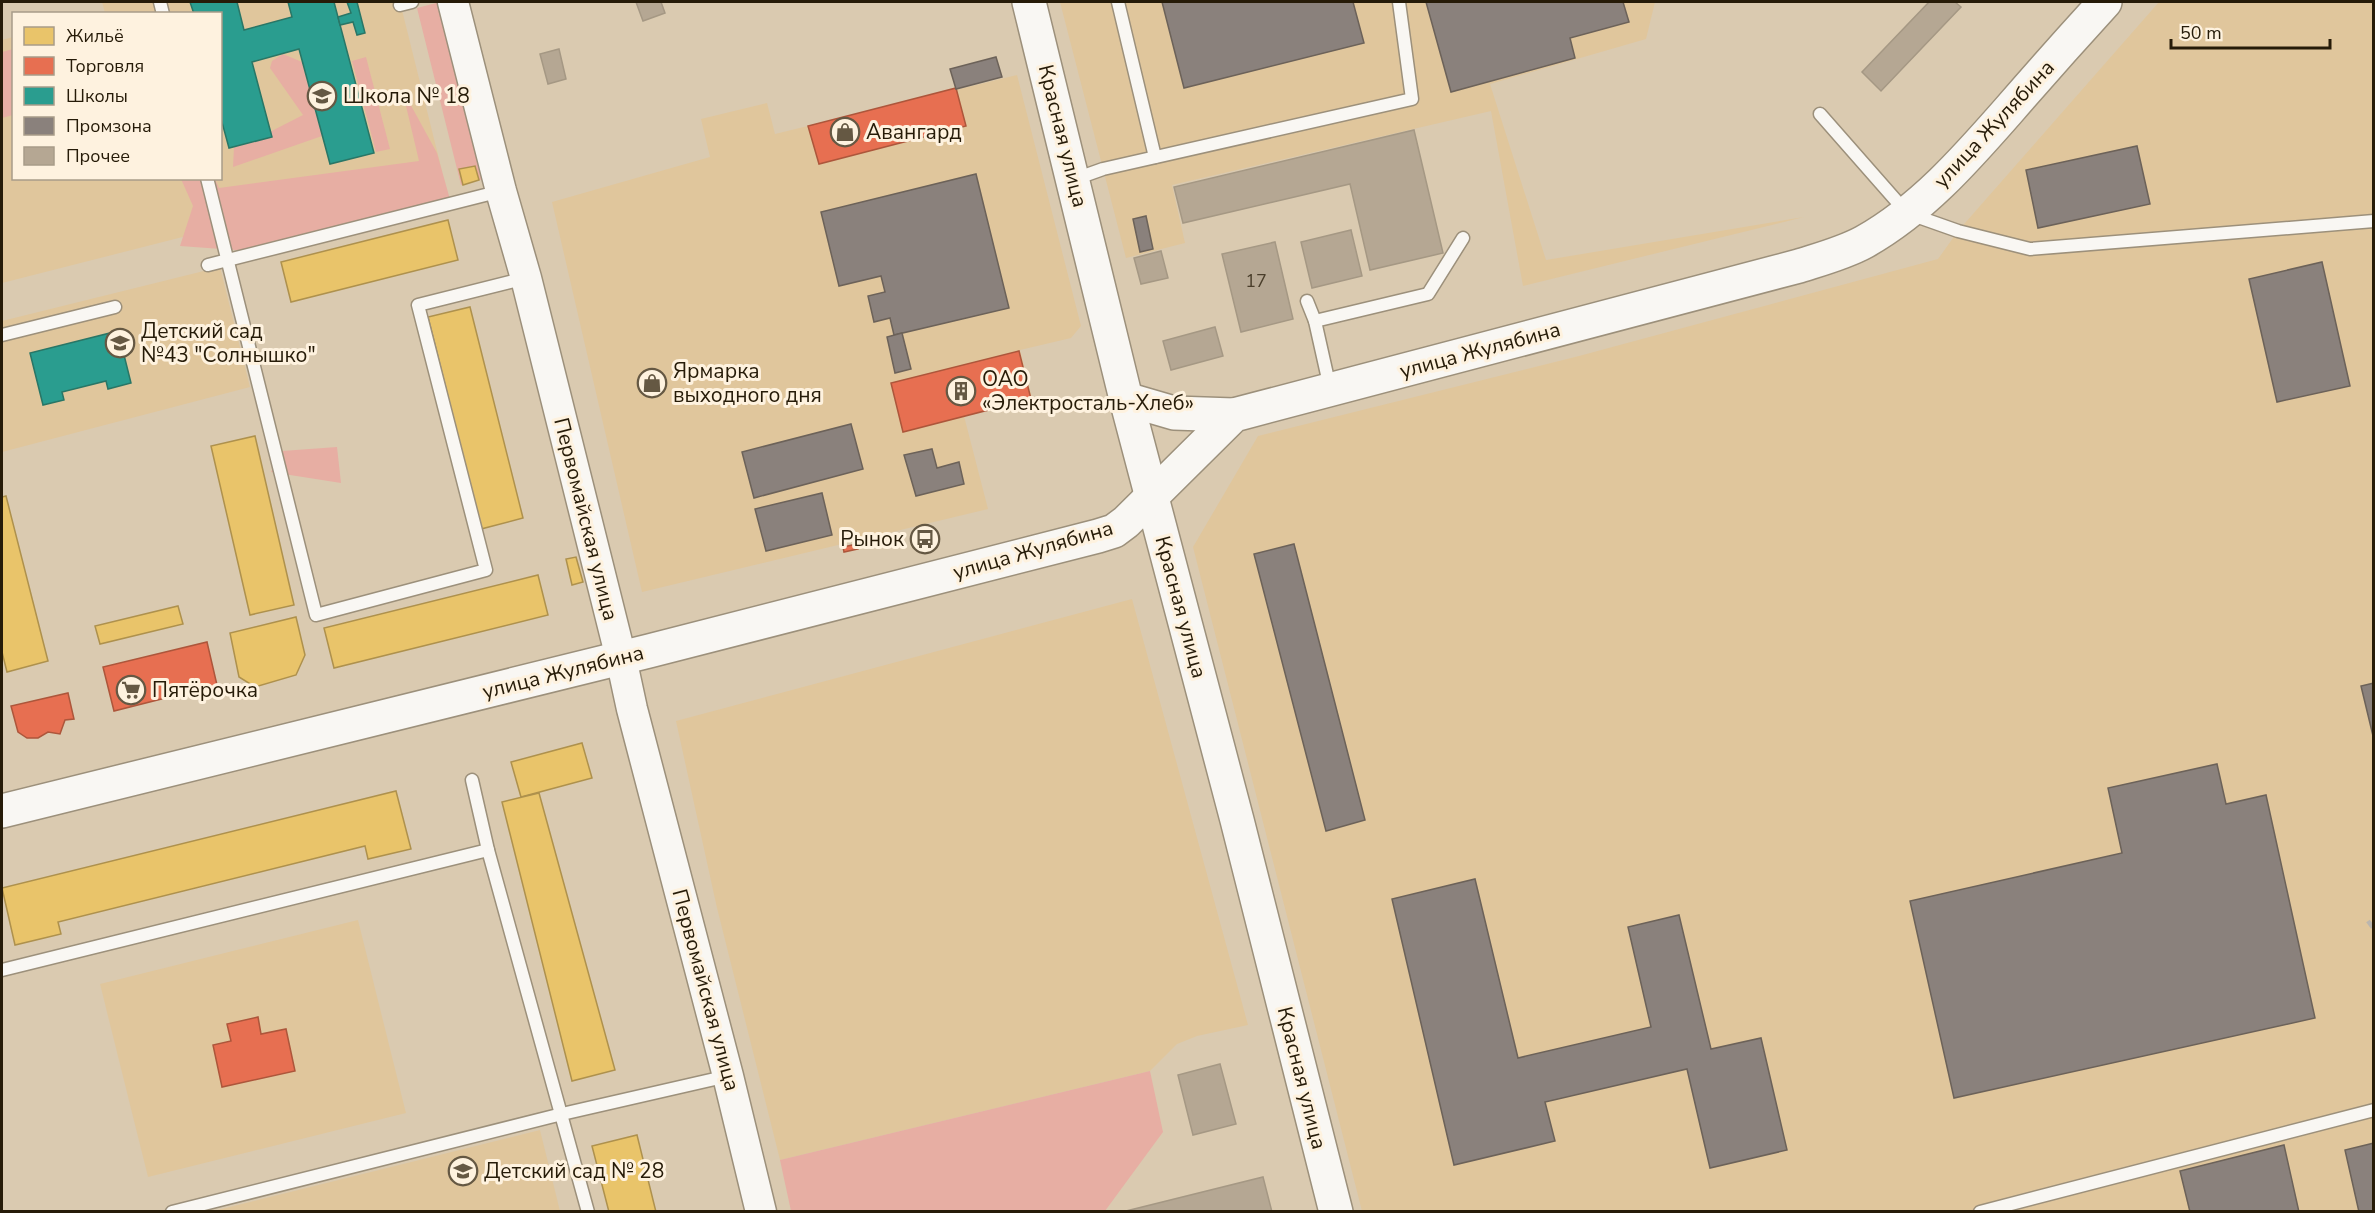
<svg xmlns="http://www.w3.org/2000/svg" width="2375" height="1213" viewBox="0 0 2375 1213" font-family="'Nunito Sans',sans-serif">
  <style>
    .built { fill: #e0c69c }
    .green { fill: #e7aea3 }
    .homes { fill: #e9c46a; stroke: #ae914d; stroke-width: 1.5 }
    .shops { fill: #e76f51; stroke: #ad563b; stroke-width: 1.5 }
    .schools { fill: #2a9d8f; stroke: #297666; stroke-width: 1.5 }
    .industry { fill: #8a817c; stroke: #6c6259; stroke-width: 1.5 }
    .building { fill: #b5a793; stroke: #a59884; stroke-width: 1.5 }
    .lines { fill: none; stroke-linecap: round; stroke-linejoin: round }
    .service-casing { stroke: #9c907b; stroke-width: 15 }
    .tertiary-casing { stroke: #9c907b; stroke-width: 33 }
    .secondary-casing { stroke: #9c907b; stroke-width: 36 }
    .service { stroke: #f9f7f3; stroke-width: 12 }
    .tertiary { stroke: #f9f7f3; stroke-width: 30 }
    .secondary { stroke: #f9f7f3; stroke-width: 33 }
    .rail { stroke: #bbb6af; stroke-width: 4.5; stroke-dasharray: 8 8; stroke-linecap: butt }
    .labels { text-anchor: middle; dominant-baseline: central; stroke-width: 6; stroke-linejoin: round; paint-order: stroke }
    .number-label { font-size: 18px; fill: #4a3e2b }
    .poi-label { font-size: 21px; fill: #261b08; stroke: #fef2df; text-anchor: start }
    .street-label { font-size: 21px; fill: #261b08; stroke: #fef2df }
  </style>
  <rect width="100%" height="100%" fill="#dacab0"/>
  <g class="built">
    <polygon points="102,2 400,2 442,171 2,283 2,40 13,37 14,178 220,178 220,14 105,13"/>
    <polygon points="1060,2 1655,2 1646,39 1490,84 1546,260 1804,217 1523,286 1491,111 1172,185 1185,243 1126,258"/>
    <polygon points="2159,2 2373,2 2373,1211 1362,1211 1193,547 1258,436 1579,356 1938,259 1958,231"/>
    <polygon points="1017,75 1081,326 1071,338 1020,350 1032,398 964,416 988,509 642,592 552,202 710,157 701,119 767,103 775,134"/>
    <polygon points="220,267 250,387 2,452 2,321"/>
    <polygon points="1132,599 1248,1025 1197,1036 1177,1044 1150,1071 780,1160 717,908 676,721"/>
    <polygon points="358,920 406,1113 148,1177 100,984"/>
    <polygon points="540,1130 560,1211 214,1211"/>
  </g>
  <g class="green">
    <polygon points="440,2 485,179 479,180 475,166 459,169 463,185 461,185 417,8"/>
    <polygon points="13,49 13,115 2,118 2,52"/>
    <polygon points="283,54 302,62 322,136 233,167 234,147 246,144 303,115 270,68 272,61"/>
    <polygon points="366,57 390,149 376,152 352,61"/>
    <polygon points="402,89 437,153 451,203 277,253 180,246 193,206 181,179 215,179 219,188 419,161"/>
    <polygon points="337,447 341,483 271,472 282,451"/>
    <polygon points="1150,1071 1163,1132 1105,1211 791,1211 780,1160"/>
  </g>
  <g class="homes">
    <polygon points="475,166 479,180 463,185 459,169"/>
    <polygon points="448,220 458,260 291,302 281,262"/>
    <polygon points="470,307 523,518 481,529 428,317"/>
    <polygon points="255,436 294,605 250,615 211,446"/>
    <polygon points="6,496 48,661 7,672 2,652 2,497"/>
    <polygon points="576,557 583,582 572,585 566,559"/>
    <polygon points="538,575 548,615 334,668 324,628"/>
    <polygon points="178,606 183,624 100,644 95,626"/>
    <polygon points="296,617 305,655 296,675 255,687 239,677 230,633"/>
    <polygon points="582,743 592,778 521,797 511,762"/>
    <polygon points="396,791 411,849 368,859 365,846 58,922 61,934 15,945 2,888"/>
    <polygon points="539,793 615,1070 572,1081 502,802"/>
    <polygon points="637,1135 656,1212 609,1212 592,1146"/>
  </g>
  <g class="shops">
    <polygon points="956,88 966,126 819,164 808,126"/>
    <polygon points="1019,351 1031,399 903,432 891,383"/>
    <polygon points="857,544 858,549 844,552 843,547"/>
    <polygon points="207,642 217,685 114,711 103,667"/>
    <polygon points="68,693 74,719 65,720 60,734 48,732 38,738 27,738 18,732 11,706"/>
    <polygon points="258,1017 261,1034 286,1029 295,1071 222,1087 213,1045 231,1041 227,1024"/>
  </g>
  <g class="schools">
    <polygon points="190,2 237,2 244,30 292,17 288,2 334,2 374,153 330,164 299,49 252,62 272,137 229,148 220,115 220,14 194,14"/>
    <polygon points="347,2 357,2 365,33 357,35 353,22 340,25 338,17 351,13"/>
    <polygon points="118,331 131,383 108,389 106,381 62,392 64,400 43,405 30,353"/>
  </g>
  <g class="industry">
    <polygon points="1162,2 1353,2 1364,43 1184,88"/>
    <polygon points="1426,2 1623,2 1629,22 1570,38 1575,58 1451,92"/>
    <polygon points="996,57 1002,77 956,89 950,69"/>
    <polygon points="2137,146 2150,204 2038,228 2026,170"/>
    <polygon points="976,174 1009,308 894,335 890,318 874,322 868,296 885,292 881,276 839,286 821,212"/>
    <polygon points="1146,216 1153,249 1140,252 1133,219"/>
    <polygon points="2322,262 2350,386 2277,402 2249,279"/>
    <polygon points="902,333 911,369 895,373 887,337"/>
    <polygon points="851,424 863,469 754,498 742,452"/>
    <polygon points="932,449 937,468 959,462 964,484 916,496 904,455"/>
    <polygon points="822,493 832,535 766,551 755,509"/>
    <polygon points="1294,544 1365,820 1326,831 1254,554"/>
    <polygon points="2374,683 2374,740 2361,686"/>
    <polygon points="2217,764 2226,804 2266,795 2315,1018 1954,1098 1910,901 2122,853 2108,788"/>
    <polygon points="1475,879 1518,1058 1651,1027 1628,927 1679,915 1711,1049 1761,1038 1787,1150 1710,1168 1687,1069 1545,1102 1555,1141 1454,1165 1392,899"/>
    <polygon points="2374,1143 2374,1212 2359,1212 2345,1150"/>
    <polygon points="2284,1145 2299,1212 2190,1212 2180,1171"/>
  </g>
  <g class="building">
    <polygon points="636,2 661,2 665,13 643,21"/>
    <polygon points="1929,2 1955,2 1961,7 1881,91 1862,72"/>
    <polygon points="559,49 566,79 548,84 540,54"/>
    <polygon points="1414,130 1443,253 1370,270 1350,184 1183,223 1174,187"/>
    <polygon points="1351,230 1362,276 1312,288 1301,242"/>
    <polygon points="1275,242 1293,319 1241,332 1222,254"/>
    <polygon points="1161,251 1168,278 1141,284 1134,258"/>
    <polygon points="1215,327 1223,356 1171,370 1163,341"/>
    <polygon points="1220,1064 1236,1124 1193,1135 1178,1075"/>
    <polygon points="1263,1177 1272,1212 1122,1212"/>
  </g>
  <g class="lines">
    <g class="service-casing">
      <g id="service">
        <polyline points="160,2 163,14"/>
        <polyline points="1118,2 1155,157"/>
        <polyline points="400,5 412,2"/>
        <polyline points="1820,114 1907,213 1958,231 2030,249 2374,221"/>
        <polyline points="207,178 316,615 486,570 418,305 526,278"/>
        <polyline points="1075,179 1103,169 1412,99 1399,2"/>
        <polyline points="208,265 501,191"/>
        <polyline points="1307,301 1315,321"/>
        <polyline points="2,335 115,307"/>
        <polyline points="1330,388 1315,321 1428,294 1463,238"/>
        <polyline points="472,780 488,850"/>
        <polyline points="2,970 488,850 588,1212"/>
        <polyline points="172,1212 562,1114 728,1076"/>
        <polyline points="1980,1212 2374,1110"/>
      </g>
    </g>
    <g class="tertiary-casing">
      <polyline id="tertiary" points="453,2 501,191 526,278 621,658 632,709 728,1076 761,1212"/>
    </g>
    <g class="secondary-casing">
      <g id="secondary">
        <polyline points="1029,2 1126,399 1237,820 1336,1212"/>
        <polyline points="1126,399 1174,413 1234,415"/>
        <path d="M2,811L649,651L1098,536L1114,531L1126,522L1234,415L1799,266C1821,259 1844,253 1864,242C1921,210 1965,160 2008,111C2040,74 2072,38 2105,2"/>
      </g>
    </g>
    <use href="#service" class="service"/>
    <use href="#tertiary" class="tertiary"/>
    <use href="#secondary" class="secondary"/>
    <polyline class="rail" points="2368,921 2374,929"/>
  </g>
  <defs>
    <g id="school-ring" transform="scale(1.5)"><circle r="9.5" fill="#fef2df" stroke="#655843" stroke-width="1.5"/><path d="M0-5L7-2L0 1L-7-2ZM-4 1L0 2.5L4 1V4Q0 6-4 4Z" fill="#655843"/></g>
    <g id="shop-ring" transform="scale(1.5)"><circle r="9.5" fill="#fef2df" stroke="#655843" stroke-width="1.5"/><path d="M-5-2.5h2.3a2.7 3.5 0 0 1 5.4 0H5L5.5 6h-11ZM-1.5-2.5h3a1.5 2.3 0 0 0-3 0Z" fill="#655843"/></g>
    <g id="building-ring" transform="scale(1.5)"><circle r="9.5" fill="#fef2df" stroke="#655843" stroke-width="1.5"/><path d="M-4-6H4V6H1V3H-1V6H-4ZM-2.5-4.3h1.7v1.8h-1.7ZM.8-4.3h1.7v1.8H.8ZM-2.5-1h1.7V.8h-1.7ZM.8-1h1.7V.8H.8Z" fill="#655843"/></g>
    <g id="bus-ring" transform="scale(1.5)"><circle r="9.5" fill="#fef2df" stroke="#655843" stroke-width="1.5"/><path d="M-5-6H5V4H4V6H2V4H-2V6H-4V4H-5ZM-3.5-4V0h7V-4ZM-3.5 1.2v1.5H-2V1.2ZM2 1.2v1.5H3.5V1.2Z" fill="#655843"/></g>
    <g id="supermarket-ring" transform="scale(1.5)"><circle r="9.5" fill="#fef2df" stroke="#655843" stroke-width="1.5"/><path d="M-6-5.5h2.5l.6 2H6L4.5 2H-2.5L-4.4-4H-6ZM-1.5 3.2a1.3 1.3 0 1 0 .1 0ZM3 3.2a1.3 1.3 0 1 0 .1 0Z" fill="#655843"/></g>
  </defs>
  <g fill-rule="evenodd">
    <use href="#school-ring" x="322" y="96"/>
    <use href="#shop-ring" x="845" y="132"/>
    <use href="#school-ring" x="120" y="343"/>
    <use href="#shop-ring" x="652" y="383"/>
    <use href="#building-ring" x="961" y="391"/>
    <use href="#bus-ring" x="925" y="539"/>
    <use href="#supermarket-ring" x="131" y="690"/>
    <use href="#school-ring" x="463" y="1171"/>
  </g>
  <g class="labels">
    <g class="number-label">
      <text x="1256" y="281">17</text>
    </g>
    <g class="poi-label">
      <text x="343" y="96">Школа № 18</text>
      <text x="866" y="132">Авангард</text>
      <text x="141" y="331">Детский сад<tspan x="141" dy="24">№43 "Солнышко"</tspan></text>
      <text x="673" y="371">Ярмарка<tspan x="673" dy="24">выходного дня</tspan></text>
      <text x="982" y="379">ОАО<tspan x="982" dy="24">«Электросталь-Хлеб»</tspan></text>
      <text x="904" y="539" text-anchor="end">Рынок</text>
      <text x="152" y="690">Пятёрочка</text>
      <text x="484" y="1171">Детский сад № 28</text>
    </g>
    <g class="street-label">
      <text transform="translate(1994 124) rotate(-47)">улица Жулябина</text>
      <text transform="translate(1063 136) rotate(76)">Красная улица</text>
      <text transform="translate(1480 350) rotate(-15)">улица Жулябина</text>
      <text transform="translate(586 519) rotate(76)">Первомайская улица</text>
      <text transform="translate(1033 550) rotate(-16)">улица Жулябина</text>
      <text transform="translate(1181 607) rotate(75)">Красная улица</text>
      <text transform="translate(563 672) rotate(-14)">улица Жулябина</text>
      <text transform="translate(706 990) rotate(75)">Первомайская улица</text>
      <text transform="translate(1302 1078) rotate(76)">Красная улица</text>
    </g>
  </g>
  <rect width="2375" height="1213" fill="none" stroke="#261b08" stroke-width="6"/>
  <rect x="12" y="12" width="210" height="168" fill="#fef2df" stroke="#a89c89" stroke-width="1.5"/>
  <rect x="24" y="27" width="30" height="18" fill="#e9c46a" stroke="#a89c89" stroke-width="1.5"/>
  <text x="66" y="42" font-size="18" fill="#261b08">Жильё</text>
  <rect x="24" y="57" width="30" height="18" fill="#e76f51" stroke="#a89c89" stroke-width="1.5"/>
  <text x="66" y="72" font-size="18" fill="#261b08">Торговля</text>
  <rect x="24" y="87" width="30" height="18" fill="#2a9d8f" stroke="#a89c89" stroke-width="1.5"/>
  <text x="66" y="102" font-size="18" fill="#261b08">Школы</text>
  <rect x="24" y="117" width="30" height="18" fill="#8a817c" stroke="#a89c89" stroke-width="1.5"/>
  <text x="66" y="132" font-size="18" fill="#261b08">Промзона</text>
  <rect x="24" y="147" width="30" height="18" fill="#b5a793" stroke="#a89c89" stroke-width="1.5"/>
  <text x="66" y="162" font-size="18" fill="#261b08">Прочее</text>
  <path d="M2171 39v9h159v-9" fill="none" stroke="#261b08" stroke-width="3"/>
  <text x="2180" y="39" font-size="18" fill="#261b08" stroke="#fef2df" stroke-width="4.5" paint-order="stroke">50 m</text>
</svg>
